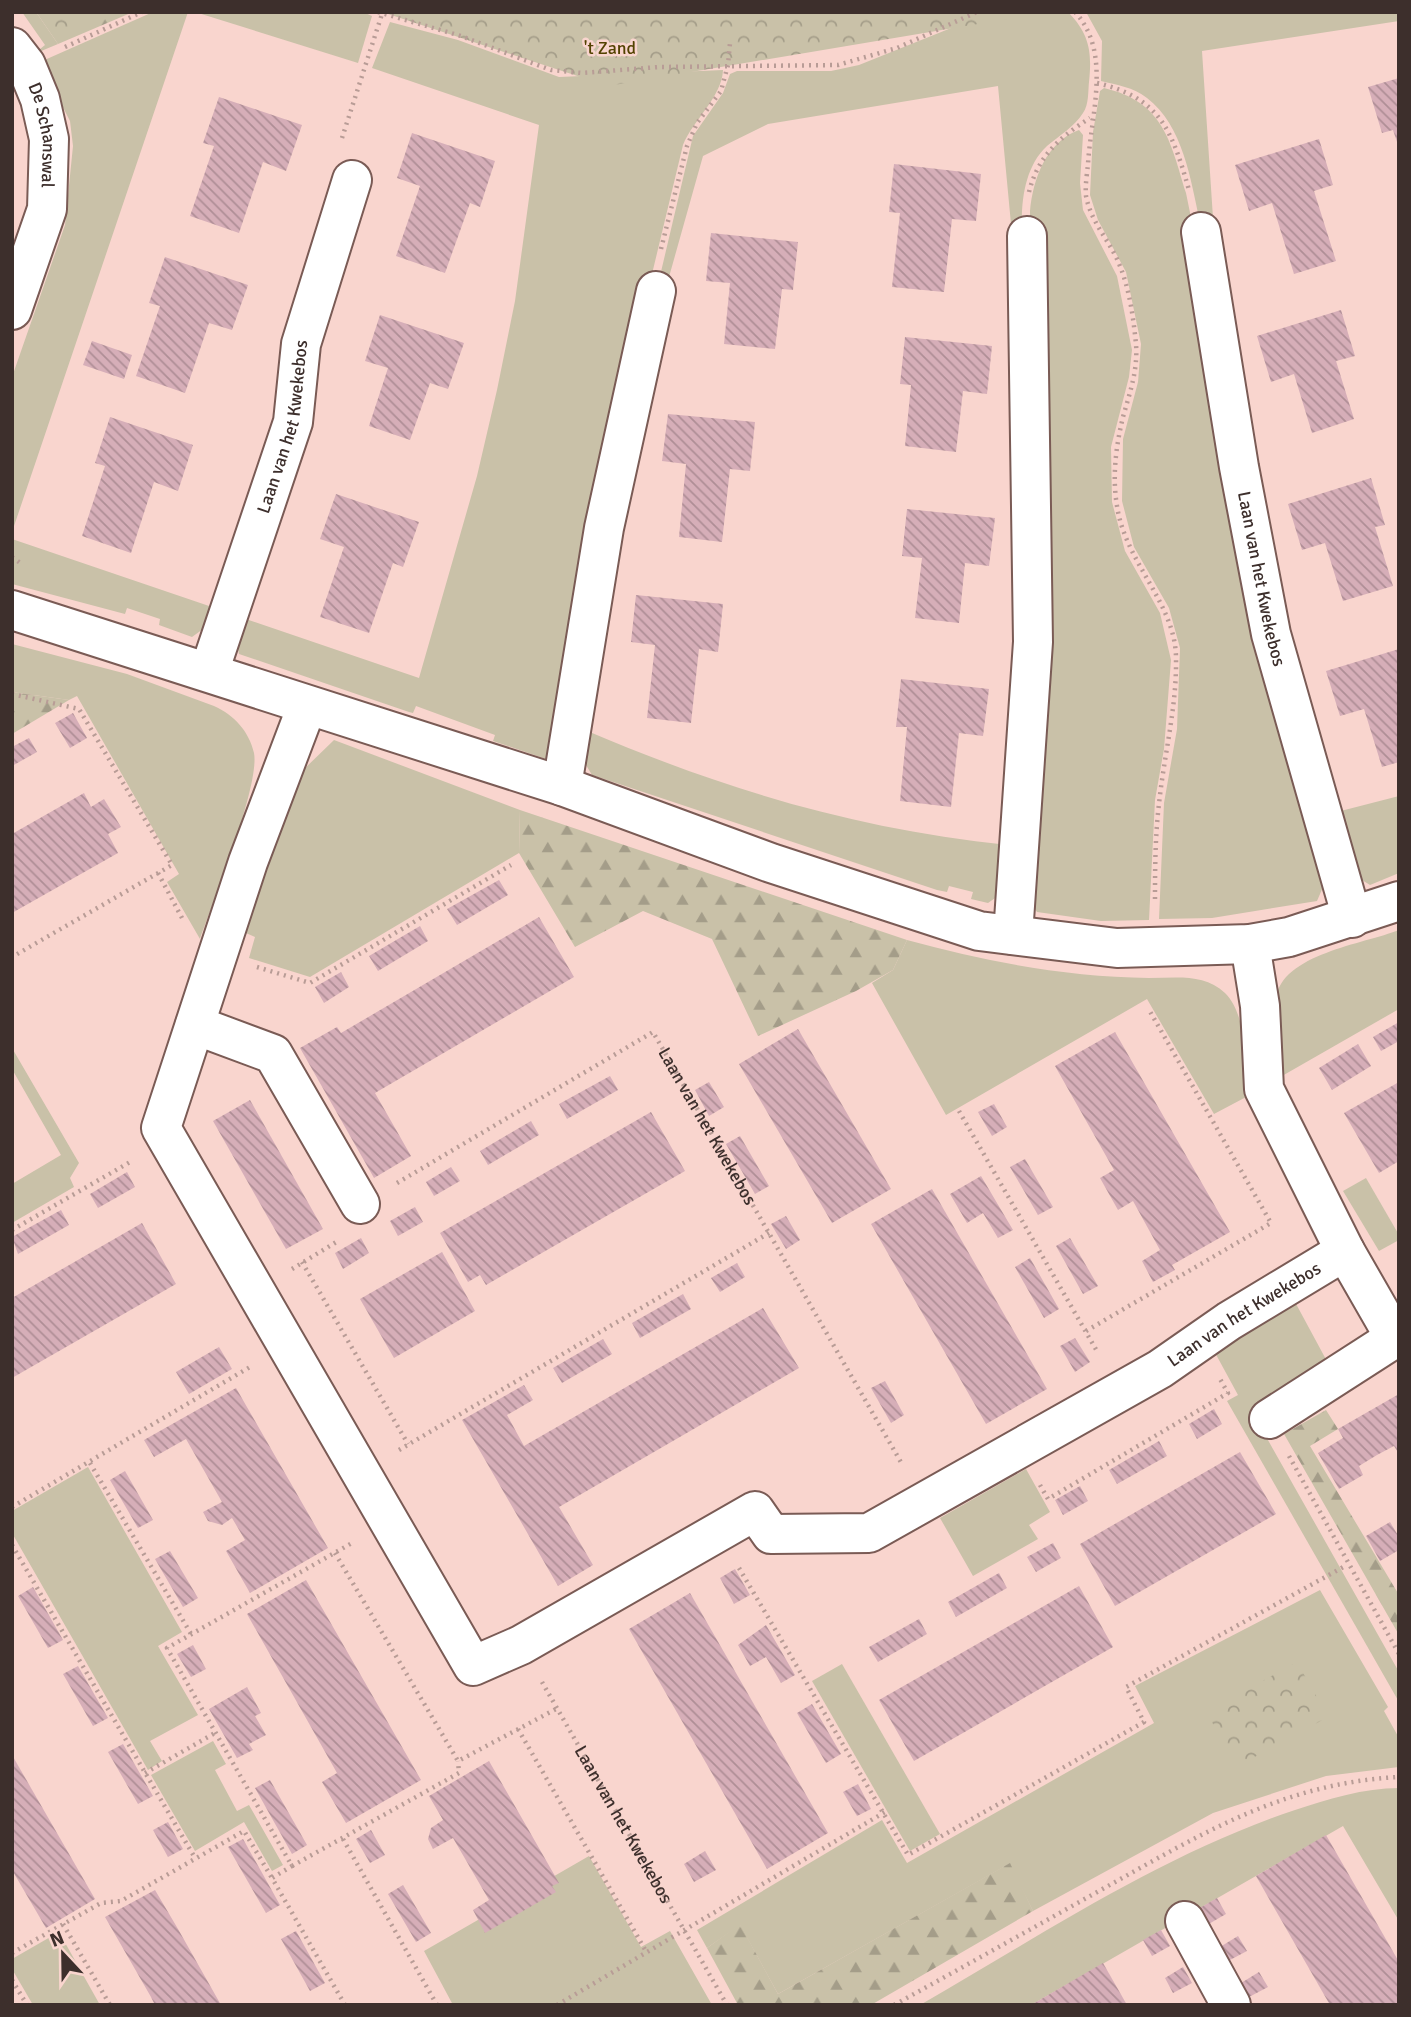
<svg xmlns="http://www.w3.org/2000/svg" width="1411" height="2017" viewBox="0 0 1411 2017" font-family="Signika,sans-serif">
  <style>
    .green { fill: #c9c1a8 }
    .forest { fill: url(#forest-firs) }
    .park { fill: url(#park-crowns) }
    .building { fill: url(#building-back-hatch) }
    .lines { fill: none; stroke-linecap: round; stroke-linejoin: round }
    .minor-casing { stroke: #7a5b55; stroke-width: 42 }
    .path { stroke: #b89c96; stroke-width: 4.5; stroke-dasharray: 2 5; stroke-linecap: butt }
    .minor { stroke: #fff; stroke-width: 38 }
    .labels { text-anchor: middle; dominant-baseline: central; stroke-width: 5; stroke-linejoin: round; paint-order: stroke }
    .park-label { font-size: 18px; fill: #534201; stroke: #f9d5ce }
    .street-label { font-size: 18px; fill: #3d2f2c; stroke: #f9d5ce }
  </style>
  <defs>
    <pattern id="forest-firs" width="22" height="20" patternUnits="userSpaceOnUse" patternTransform="scale(1.75)"><rect width="22" height="20" fill="#c9c1a8"/><path d="M5 1l3.5 6h-7zM16 11l3.5 6h-7z" fill="#a49d89"/></pattern>
    <pattern id="park-crowns" width="20" height="18" patternUnits="userSpaceOnUse" patternTransform="scale(1.75)"><rect width="20" height="18" fill="#c9c1a8"/><path d="M2 6a3 3 0 1 1 6 0M12 15a3 3 0 1 1 6 0" fill="none" stroke="#a49d89"/></pattern>
    <pattern id="building-back-hatch" width="6" height="6" patternUnits="userSpaceOnUse" patternTransform="scale(1.75)"><rect width="6" height="6" fill="#d6aeb8"/><path d="M-1 5l2 2M0 0l6 6M5-1l2 2" fill="none" stroke="#af8e96"/></pattern>
  </defs>
  <rect width="100%" height="100%" fill="#f9d5ce"/>
  <g class="green">
    <polygon points="22,12 36,12 58,44 34,54 45,45"/>
    <polygon points="153,12 188,12 12,532 12,377 65,225 73,146 70,121 40,62"/>
    <polygon points="195,12 363,12 372,16 358,63"/>
    <path d="M991,12L1069,13C1090,35 1092,53 1089,82C1088,91 1089,105 1083,113C1075,126 1059,136 1047,146C1026,165 1021,199 1022,226L1011,224L998,86L768,124L703,156L669,277L660,276L693,136L723,93L730,74L737,71H831L859,65Z"/>
    <path d="M1086,12H1399V21L1202,51L1213,218L1200,222C1191,181 1183,125 1147,98C1133,87 1117,85 1101,81L1102,41Z"/>
    <path d="M390,22L458,40L559,77L723,70C722,97 693,120 683,145L652,274L553,754L546,759L493,741L495,735L416,706L413,713L409,712L239,654L237,643L243,618L419,678L477,476L497,390L515,301L539,125L372,68Z"/>
    <path d="M1104,88C1164,102 1170,141 1186,193L1326,880L1317,901L1212,918L1159,919L1164,803L1177,729L1180,648L1169,608L1134,547L1122,501L1123,439L1138,382L1141,344L1126,272L1098,220L1090,195L1093,132L1100,91Z"/>
    <path d="M1079,130L1083,135L1080,183L1083,210L1117,276L1132,350L1129,377L1111,447L1112,502L1125,551L1160,613L1171,660L1164,749L1155,800L1149,920L1101,921L1037,912L1033,906L1030,211C1033,179 1046,142 1079,130Z"/>
    <polygon points="12,539 212,607 203,629 192,637 159,625 160,619 127,608 125,614 12,584"/>
    <path d="M12,644L127,674L214,706C234,715 249,731 254,753C260,785 213,902 200,939L167,882L179,874L77,696L69,700L12,692Z"/>
    <path d="M585,730C726,790 856,829 1008,845L998,896L988,903L971,899L973,892L949,886L947,892L937,890L592,775L583,760Z"/>
    <polygon points="334,740 520,810 519,853 310,977 249,958 255,937 239,930 299,774"/>
    <polygon points="1399,796 1399,873 1370,885 1351,873 1333,813"/>
    <path d="M1399,930V1009L1282,1076C1280,1052 1274,1024 1276,999C1281,954 1364,944 1399,930Z"/>
    <path d="M907,940C987,962 1066,977 1149,978C1176,978 1204,973 1225,993C1248,1016 1245,1065 1248,1096L1214,1114L1147,999L946,1115L872,983L893,970Z"/>
    <polygon points="12,1048 79,1163 70,1178 74,1187 12,1223 12,1184 61,1155 12,1069"/>
    <polygon points="1366,1178 1399,1235 1399,1240 1379,1251 1343,1191"/>
    <polygon points="1295,1302 1329,1365 1251,1410 1399,1672 1399,1702 1227,1401 1238,1395 1213,1349"/>
    <polygon points="88,1467 182,1632 158,1646 198,1715 150,1741 162,1761 148,1770 12,1533 12,1511"/>
    <polygon points="1026,1469 1050,1512 1029,1525 1038,1539 973,1576 940,1518"/>
    <polygon points="1320,1590 1388,1707 1384,1711 1399,1738 1399,1767 1326,1776 1213,1813 1033,1911 1009,1864 778,1994 740,1925 707,1948 697,1930 882,1820 907,1863 1154,1723 1135,1686"/>
    <polygon points="842,1664 940,1834 910,1851 812,1681"/>
    <polygon points="213,1741 226,1764 215,1770 237,1811 249,1805 283,1865 272,1871 244,1822 195,1851 151,1775"/>
    <path d="M1399,1788V1921L1343,1826L1031,2005H920C1042,1935 1161,1855 1295,1810C1328,1799 1364,1788 1399,1788Z"/>
    <polygon points="589,1856 641,1947 670,1931 712,2005 453,2005 424,1951"/>
    <polygon points="59,1932 100,2005 33,2005 12,1969 12,1959"/>
  </g>
  <g class="forest">
    <polygon points="36,12 133,12 58,44"/>
    <polygon points="12,692 69,700 12,734"/>
    <polygon points="520,810 907,940 893,970 856,991 758,1036 712,939 643,911 575,947 519,853"/>
    <polygon points="1326,1410 1338,1429 1310,1446 1399,1595 1399,1635 1284,1434"/>
    <polygon points="1010,1863 1033,1911 871,2005 738,2005 707,1948 740,1924 778,1994"/>
  </g>
  <g class="park">
    <polygon points="37,12 108,12 56,39"/>
    <polygon points="382,12 1049,12 608,86"/>
    <polygon points="1297,1662 1328,1717 1238,1766 1206,1712"/>
  </g>
  <g class="building">
    <polygon points="1399,78 1399,145 1398,145 1393,130 1382,133 1368,87"/>
    <polygon points="219,97 302,125 286,171 263,162 239,233 190,216 214,146 203,143"/>
    <polygon points="412,133 495,161 480,207 470,203 445,273 396,256 420,186 397,178"/>
    <polygon points="1319,139 1333,185 1314,191 1336,261 1294,274 1272,203 1249,211 1235,165"/>
    <polygon points="894,164 981,174 976,221 952,219 944,292 892,287 900,213 889,212"/>
    <polygon points="711,233 798,242 793,290 782,289 775,349 724,344 730,283 706,281"/>
    <polygon points="165,257 248,285 232,330 209,323 185,393 136,376 160,306 149,303"/>
    <polygon points="1341,310 1355,356 1336,361 1354,419 1312,433 1294,374 1271,382 1257,336"/>
    <polygon points="380,315 464,343 448,389 430,383 410,440 369,426 388,368 365,361"/>
    <polygon points="905,337 992,346 987,394 963,391 956,452 905,446 911,385 900,384"/>
    <polygon points="92,341 132,355 124,379 83,365"/>
    <polygon points="668,414 755,422 750,471 730,469 722,542 679,537 686,464 662,461"/>
    <polygon points="110,417 193,445 178,491 154,482 131,553 82,536 105,466 95,463"/>
    <polygon points="1371,478 1385,525 1375,527 1393,586 1343,601 1325,543 1302,550 1288,504"/>
    <polygon points="336,494 419,522 403,567 393,563 369,633 320,617 344,547 320,539"/>
    <polygon points="907,509 995,518 989,566 965,563 959,623 915,618 922,558 902,556"/>
    <polygon points="636,595 723,604 718,652 699,649 691,723 647,718 655,645 631,642"/>
    <polygon points="1399,649 1399,762 1382,767 1364,709 1340,716 1326,671"/>
    <polygon points="901,679 989,689 983,736 959,733 951,807 900,801 907,727 896,727"/>
    <polygon points="73,713 87,738 70,748 55,723"/>
    <polygon points="29,738 37,752 12,766 12,747"/>
    <polygon points="84,793 91,807 104,799 121,827 108,834 118,853 12,913 12,834"/>
    <polygon points="499,880 508,895 457,925 447,909"/>
    <polygon points="539,917 574,977 375,1093 411,1156 374,1178 300,1048 337,1027 341,1033"/>
    <polygon points="420,926 428,941 378,971 369,956"/>
    <polygon points="341,972 349,987 324,1003 315,987"/>
    <polygon points="1399,1022 1399,1041 1381,1051 1373,1037"/>
    <polygon points="798,1029 891,1189 832,1223 739,1064"/>
    <polygon points="1115,1032 1230,1232 1172,1265 1175,1270 1153,1282 1142,1261 1160,1250 1133,1201 1118,1210 1100,1178 1114,1170 1055,1066"/>
    <polygon points="1358,1044 1371,1066 1332,1090 1319,1068"/>
    <polygon points="610,1076 618,1090 567,1119 559,1104"/>
    <polygon points="709,1082 724,1107 709,1116 695,1090"/>
    <polygon points="1399,1082 1399,1161 1379,1173 1344,1113"/>
    <polygon points="250,1100 323,1229 286,1249 213,1121"/>
    <polygon points="994,1104 1007,1127 992,1136 978,1112"/>
    <polygon points="651,1112 685,1171 486,1285 480,1275 468,1282 440,1233"/>
    <polygon points="531,1121 539,1135 488,1165 480,1151"/>
    <polygon points="740,1136 769,1186 755,1194 726,1144"/>
    <polygon points="1025,1159 1053,1207 1038,1215 1010,1167"/>
    <polygon points="451,1167 460,1181 434,1196 426,1182"/>
    <polygon points="127,1172 135,1187 98,1208 90,1194"/>
    <polygon points="981,1176 1013,1230 998,1238 983,1213 967,1223 950,1194"/>
    <polygon points="932,1189 1047,1389 986,1424 871,1224"/>
    <polygon points="415,1207 423,1222 398,1236 390,1221"/>
    <polygon points="61,1210 69,1225 18,1254 12,1237"/>
    <polygon points="786,1216 800,1240 786,1249 771,1224"/>
    <polygon points="142,1223 176,1284 12,1378 12,1298"/>
    <polygon points="361,1238 369,1253 343,1269 335,1253"/>
    <polygon points="1070,1238 1098,1286 1083,1294 1056,1246"/>
    <polygon points="442,1252 475,1311 394,1358 360,1299"/>
    <polygon points="1030,1258 1059,1309 1044,1318 1015,1267"/>
    <polygon points="737,1263 745,1277 720,1292 711,1278"/>
    <polygon points="683,1294 691,1309 640,1338 632,1323"/>
    <polygon points="763,1308 799,1368 559,1507 593,1565 558,1586 462,1420 524,1385 533,1400 507,1415 524,1446"/>
    <polygon points="1075,1338 1090,1362 1075,1372 1060,1346"/>
    <polygon points="603,1339 612,1354 562,1383 553,1368"/>
    <polygon points="219,1347 232,1369 189,1394 176,1372"/>
    <polygon points="885,1381 904,1415 891,1423 871,1388"/>
    <polygon points="236,1388 328,1548 250,1593 226,1551 245,1540 232,1518 222,1525 208,1521 203,1512 222,1502 186,1439 154,1457 144,1440"/>
    <polygon points="1399,1394 1399,1454 1394,1446 1377,1455 1359,1466 1363,1475 1339,1489 1318,1453 1343,1438 1338,1429"/>
    <polygon points="1214,1409 1222,1424 1197,1439 1189,1424"/>
    <polygon points="1159,1441 1167,1456 1117,1484 1109,1470"/>
    <polygon points="1240,1452 1276,1514 1115,1606 1080,1544"/>
    <polygon points="125,1471 153,1520 138,1528 110,1480"/>
    <polygon points="1080,1486 1088,1501 1063,1515 1055,1500"/>
    <polygon points="1390,1522 1399,1537 1399,1550 1380,1561 1366,1536"/>
    <polygon points="1053,1543 1061,1558 1036,1572 1027,1557"/>
    <polygon points="170,1551 198,1598 183,1607 155,1559"/>
    <polygon points="735,1569 750,1595 734,1604 720,1578"/>
    <polygon points="999,1573 1007,1588 956,1617 948,1602"/>
    <polygon points="306,1580 421,1780 346,1823 322,1782 337,1773 247,1614"/>
    <polygon points="1079,1586 1113,1647 914,1761 879,1700"/>
    <polygon points="33,1587 63,1640 48,1648 18,1596"/>
    <polygon points="690,1593 828,1833 767,1869 629,1629"/>
    <polygon points="919,1619 927,1634 878,1662 869,1647"/>
    <polygon points="766,1625 795,1675 781,1683 766,1657 750,1666 738,1645"/>
    <polygon points="193,1645 206,1669 191,1677 177,1654"/>
    <polygon points="78,1666 108,1718 93,1726 63,1674"/>
    <polygon points="247,1687 261,1713 255,1716 266,1735 249,1744 253,1750 237,1758 209,1709"/>
    <polygon points="812,1704 841,1754 826,1763 797,1713"/>
    <polygon points="123,1744 153,1796 138,1804 108,1752"/>
    <polygon points="12,1755 95,1899 46,1928 12,1870"/>
    <polygon points="489,1761 559,1883 552,1886 556,1892 485,1933 473,1910 489,1900 453,1838 433,1849 428,1839 431,1828 443,1820 429,1796"/>
    <polygon points="270,1780 307,1845 292,1854 255,1788"/>
    <polygon points="858,1784 871,1809 857,1816 843,1792"/>
    <polygon points="168,1822 183,1849 168,1857 153,1830"/>
    <polygon points="371,1830 385,1855 370,1863 356,1839"/>
    <polygon points="1326,1835 1399,1962 1399,2005 1330,2005 1256,1876"/>
    <polygon points="243,1839 280,1905 266,1913 228,1847"/>
    <polygon points="705,1851 716,1870 694,1882 684,1864"/>
    <polygon points="403,1885 431,1933 416,1942 388,1894"/>
    <polygon points="155,1890 178,1929 221,2005 155,2005 151,1997 105,1917"/>
    <polygon points="1217,1898 1226,1914 1207,1925 1198,1909"/>
    <polygon points="1161,1930 1170,1946 1152,1956 1143,1940"/>
    <polygon points="296,1931 325,1983 310,1991 281,1939"/>
    <polygon points="1238,1936 1247,1951 1228,1961 1220,1947"/>
    <polygon points="1103,1963 1127,2005 1031,2005"/>
    <polygon points="1183,1967 1192,1983 1173,1993 1165,1978"/>
    <polygon points="1259,1972 1268,1987 1249,1997 1241,1983"/>
  </g>
  <g class="lines">
    <g class="minor-casing">
      <g id="minor">
        <path id="s3" d="M12,47L26,65L40,99L49,139L47,209L12,310"/>
        <path id="s4" d="M1201,232L1239,467L1271,634L1352,918"/>
        <polyline points="12,610 562,786 771,863 979,931 1117,948 1250,944 1289,937 1399,901"/>
        <path id="s5" d="M209,672L293,422L301,344L352,180"/>
        <path id="s6" d="M307,706L248,862L161,1128L473,1666L521,1645L755,1511L771,1534L869,1533L1160,1369L1229,1321L1345,1251L1395,1338L1399,1336"/>
        <polyline points="562,786 604,528 656,291"/>
        <polyline points="1013,935 1033,642 1027,236"/>
        <polyline points="1250,944 1260,1006 1264,1089 1345,1251"/>
        <polyline points="195,1025 273,1054 360,1204"/>
        <polyline points="1269,1419 1395,1338"/>
        <polyline points="1185,1921 1231,2005"/>
      </g>
    </g>
    <g class="path">
      <polyline points="378,12 461,36 551,70 582,73 659,67 838,65 897,48 977,12"/>
      <path d="M1075,12C1112,52 1091,114 1088,164C1087,174 1085,186 1086,196C1091,221 1105,235 1116,257C1129,284 1133,315 1136,344C1138,370 1130,392 1123,417C1116,446 1112,476 1117,506C1125,562 1175,603 1176,657C1177,707 1164,755 1159,804C1155,837 1155,871 1155,904"/>
      <polyline points="65,47 142,12"/>
      <path d="M1097,83C1161,98 1172,131 1189,190"/>
      <polyline points="342,138 382,14"/>
      <path d="M1029,192C1038,156 1060,137 1090,118"/>
      <polyline points="661,249 687,146 697,123 721,91 728,65 730,43"/>
      <polyline points="12,557 23,565"/>
      <polyline points="12,694 79,709 172,865 12,957"/>
      <polyline points="158,873 182,918"/>
      <polyline points="257,967 310,983 511,865"/>
      <polyline points="959,1111 1098,1353"/>
      <path id="s1" d="M397,1183L653,1032L902,1464"/>
      <polyline points="12,1230 130,1162"/>
      <polyline points="302,1262 408,1444"/>
      <polyline points="292,1269 338,1241"/>
      <polyline points="1086,1331 1271,1223 1148,1008"/>
      <polyline points="399,1450 769,1233"/>
      <polyline points="1289,1456 1399,1654"/>
      <polyline points="90,1463 191,1634"/>
      <polyline points="1040,1485 1048,1499 1228,1393 1220,1379"/>
      <polyline points="12,1507 250,1367"/>
      <polyline points="12,1545 195,1858"/>
      <polyline points="335,1553 458,1761 558,1708"/>
      <polyline points="739,1568 908,1855 1144,1722 1126,1687 1347,1565"/>
      <path id="s2" d="M542,1682L727,2005"/>
      <polyline points="518,1729 647,1953"/>
      <polyline points="145,1773 215,1733"/>
      <polyline points="343,1839 437,2005"/>
      <polyline points="292,1866 459,1773 458,1761"/>
      <polyline points="63,1924 110,2005"/>
      <polyline points="12,1953 101,1903 121,1901 244,1831 272,1878"/>
      <polyline points="12,1980 27,2005"/>
      <polyline points="345,2005 272,1878 292,1866 167,1648 352,1543"/>
      <polyline points="557,2005 885,1812"/>
      <path d="M894,2005C963,1967 1031,1929 1099,1891C1198,1836 1282,1783 1399,1777"/>
    </g>
    <use href="#minor" class="minor"/>
  </g>
  <g class="labels">
    <g class="park-label">
      <text x="610" y="48">'t Zand</text>
    </g>
    <g class="street-label">
      <text stroke="none"><textPath href="#s3" startOffset="96">De Schanswal</textPath></text>
      <text stroke="none"><textPath href="#s5" startOffset="257">Laan van het Kwekebos</textPath></text>
      <text stroke="none"><textPath href="#s4" startOffset="352">Laan van het Kwekebos</textPath></text>
      <text stroke="none"><textPath href="#s1" startOffset="406">Laan van het Kwekebos</textPath></text>
      <text stroke="none"><textPath href="#s6" startOffset="1951">Laan van het Kwekebos</textPath></text>
      <text stroke="none"><textPath href="#s2" startOffset="164">Laan van het Kwekebos</textPath></text>
    </g>
  </g>
  <rect width="1411" height="2017" fill="none" stroke="#3d2f2c" stroke-width="28"/>
  <g transform="translate(63 1954) rotate(338)" stroke="#f9d5ce" stroke-width="5" paint-order="stroke">
  <path d="M0-5L12 26L0 18L-12 26Z" fill="#3d2f2c"/>
  <text y="-10" font-size="19" font-weight="bold" text-anchor="middle" fill="#3d2f2c">N</text>
  </g>
</svg>
